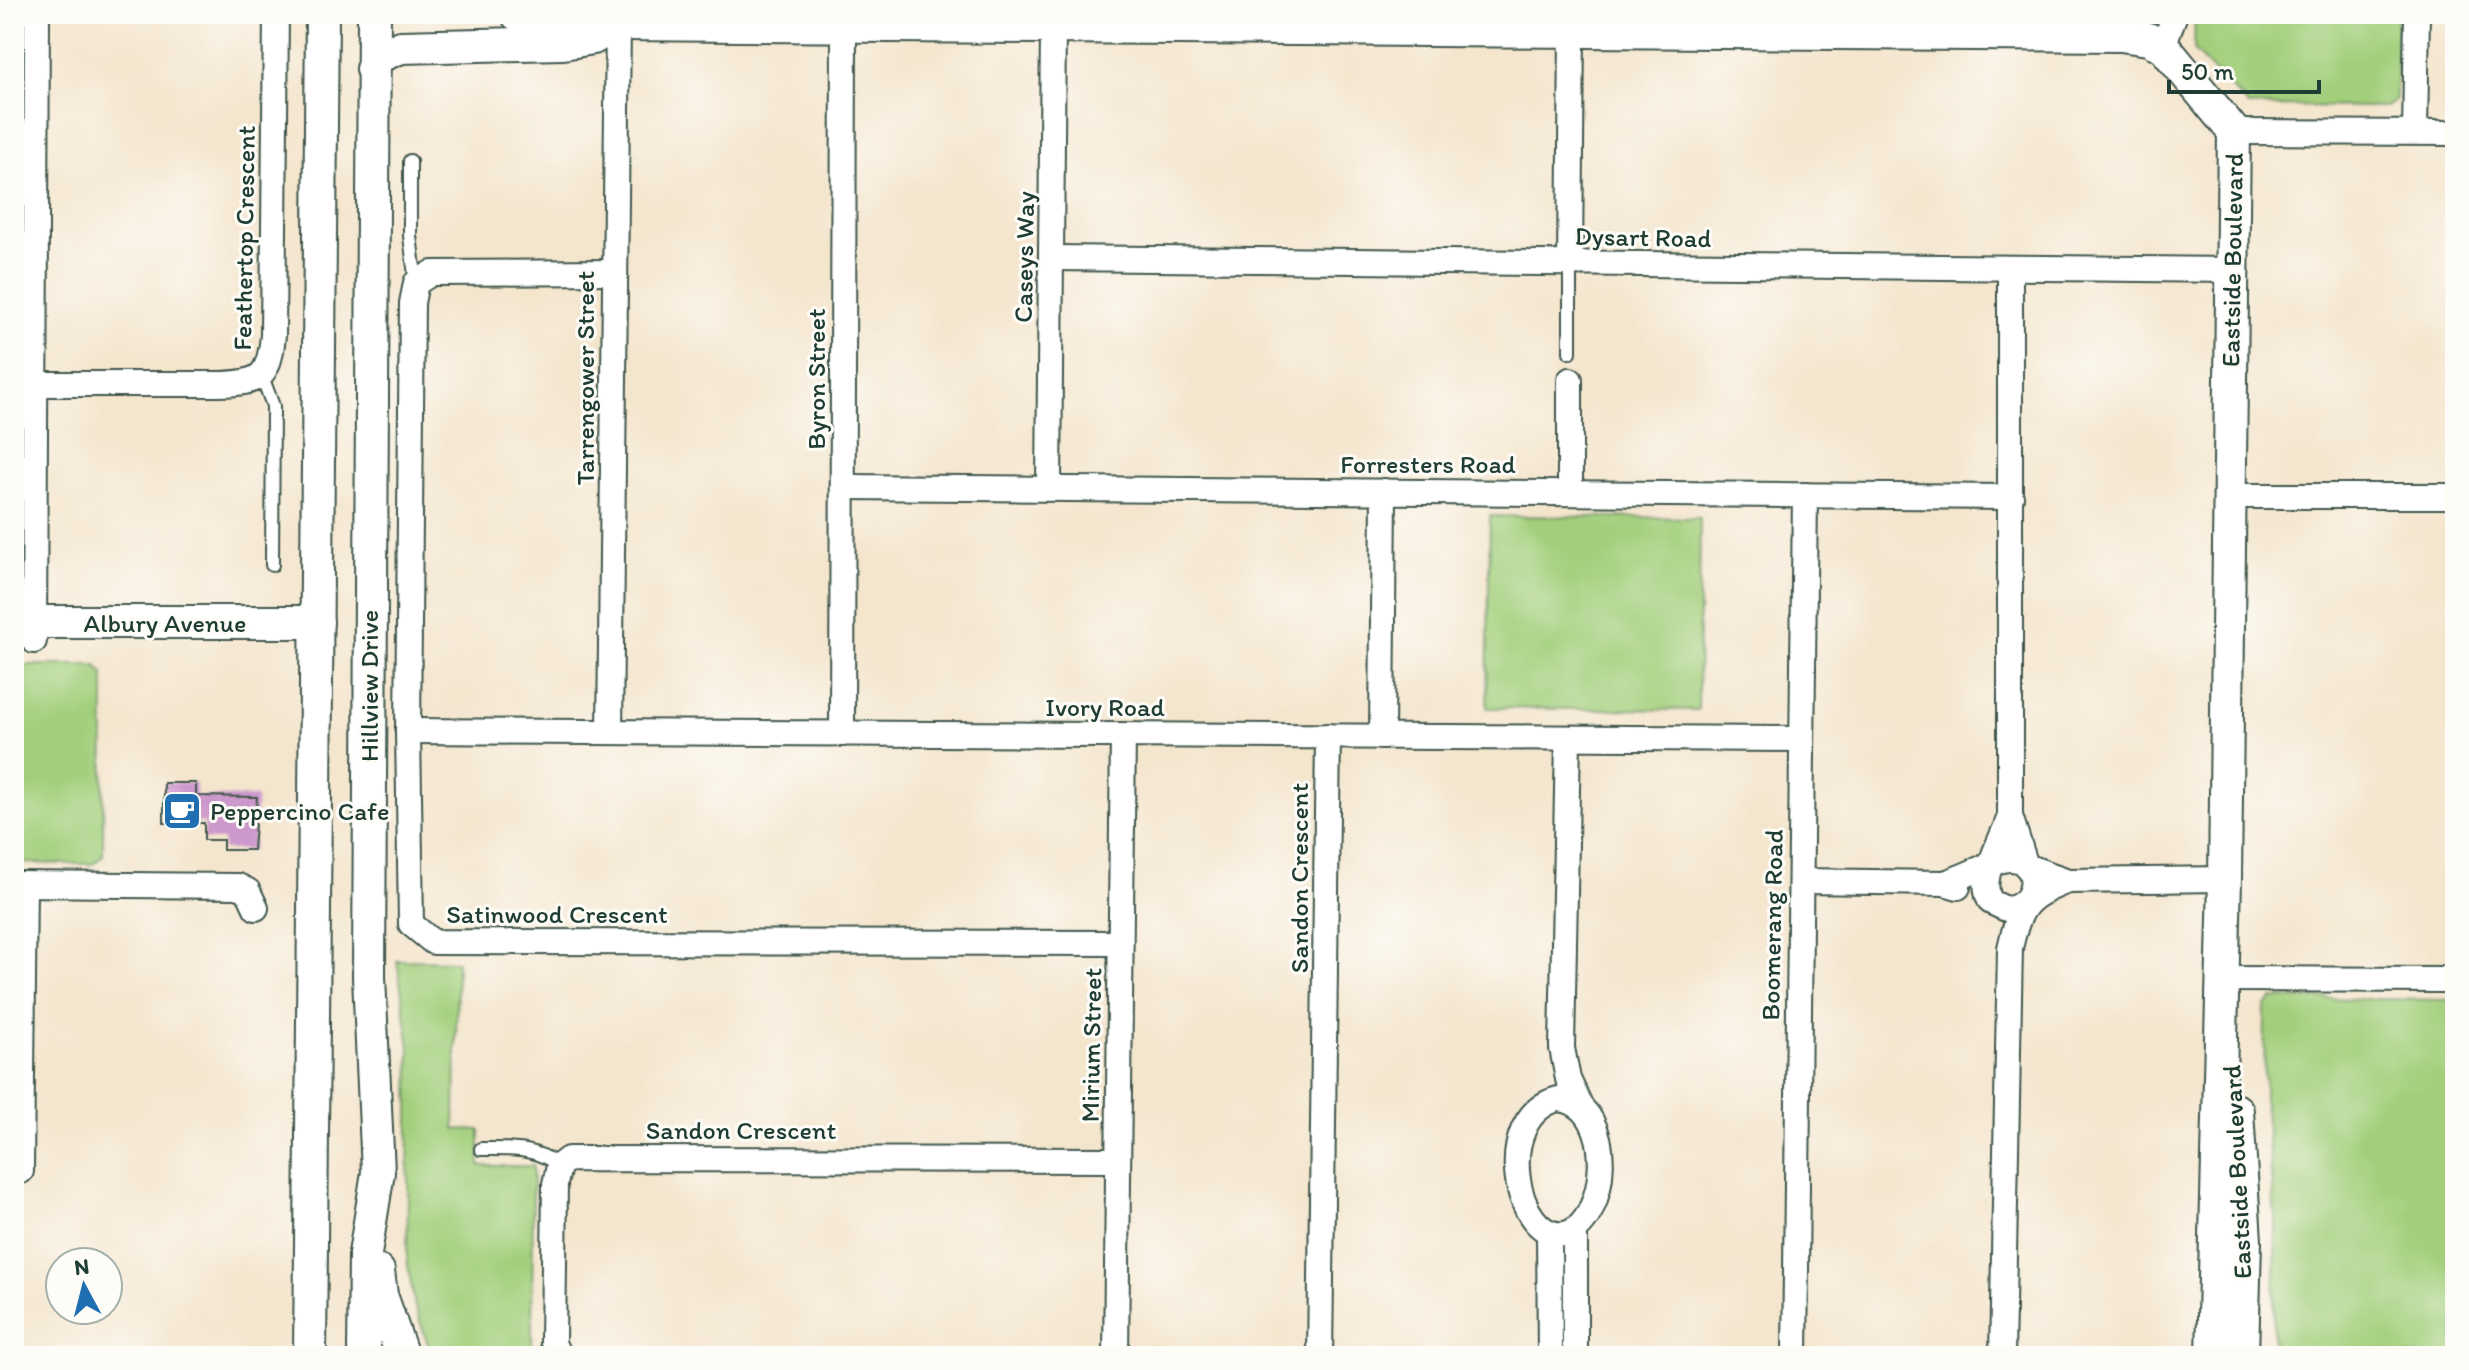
<svg xmlns="http://www.w3.org/2000/svg" width="2469" height="1370" viewBox="0 0 2469 1370" font-family="Itim,sans-serif">
  <style>
    .green { fill: #a3cf7b; stroke: #618658; stroke-width: 2 }
    .building { fill: #cd99cc }
    .lines { fill: none; stroke-linecap: round; stroke-linejoin: round }
    .lane-casing { stroke: #3f564b; stroke-width: 16 }
    .street-casing { stroke: #3f564b; stroke-width: 28 }
    .secondary-casing { stroke: #3f564b; stroke-width: 36 }
    .lane { stroke: #fff; stroke-width: 12 }
    .street { stroke: #fff; stroke-width: 24 }
    .secondary { stroke: #fff; stroke-width: 32 }
    .labels { text-anchor: middle; dominant-baseline: central; stroke-width: 6; stroke-linejoin: round; paint-order: stroke }
    .street-label { font-size: 26px; fill: #1f3d34; stroke: #fdfcf7 }
    .poi-label { font-size: 26px; fill: #1f3d34; stroke: #fdfcf7; text-anchor: start }
  </style>
  <rect width="100%" height="100%" fill="#fdfcf7"/>
  <filter id="ink" filterUnits="userSpaceOnUse"><feTurbulence type="fractalNoise" baseFrequency=".0125" numOctaves="2"/><feDisplacementMap in="SourceGraphic" scale="16" xChannelSelector="R" yChannelSelector="G"/><feConvolveMatrix kernelMatrix="1 2 1 2 8 2 1 2 1" color-interpolation-filters="sRGB"/></filter>
  <filter id="wash" filterUnits="userSpaceOnUse"><feTurbulence type="fractalNoise" baseFrequency=".006" numOctaves="4" result="noise"/><feDisplacementMap in="SourceGraphic" scale="32" xChannelSelector="R" yChannelSelector="G"/><feGaussianBlur stdDeviation="1.8" result="paint"/><feColorMatrix in="noise" values="0 0 0 0 0 0 0 0 0 0 0 0 0 0 0 0 0 1.4 0 .05"/><feComposite in="paint" operator="in"/></filter>
  <g filter="url(#wash)">
    <rect width="100%" height="100%" fill="#f4e5cd"/>
    <g class="green">
      <polygon points="2195,14 2397,14 2396,99 2387,107 2249,106 2194,51"/>
      <polygon points="1490,516 1700,518 1698,710 1487,708"/>
      <polygon points="14,665 95,665 104,674 103,855 93,864 14,863"/>
      <polygon points="397,960 457,961 455,1129 480,1130 480,1166 533,1166 532,1356 432,1356 415,1307 407,1261 410,1047"/>
      <polygon points="2274,998 2455,1000 2455,1356 2273,1356 2276,1227 2264,1100 2265,1007"/>
    </g>
    <g id="blocks">
      <polygon class="building" points="164,783 196,783 196,796 257,797 253,850 223,850 223,840 204,840 204,823 164,823"/>
    </g>
  </g>
  <g filter="url(#ink)">
    <use href="#blocks" fill-opacity="0" stroke="#3f564b" stroke-width="2"/>
    <g class="lines">
      <g class="lane-casing">
        <g id="lane">
          <polyline points="410,161 410,236 416,283"/>
          <polyline points="1570,264 1570,352"/>
          <polyline points="262,376 273,406 272,565"/>
          <path d="M481,1149C510,1149 536,1147 559,1166"/>
        </g>
      </g>
      <g class="street-casing">
        <g id="street">
          <polyline points="2163,46 2175,14"/>
          <polyline points="2234,132 2455,133"/>
          <polyline points="2415,132 2417,14"/>
          <polyline points="1052,258 2233,270"/>
          <polyline points="1570,264 1572,30"/>
          <polyline points="2010,268 2010,816 2026,866 2068,881 2225,879"/>
          <polyline points="614,272 432,273 416,283 412,303 408,731 411,924 433,942 1120,943"/>
          <polyline points="1570,380 1570,493"/>
          <path d="M34,384H219C260,383 269,378 273,335L276,14"/>
          <polyline points="845,487 2011,497"/>
          <polyline points="1049,488 1053,26"/>
          <polyline points="2228,496 2455,496"/>
          <polyline points="34,641 37,14"/>
          <polyline points="408,731 1802,739"/>
          <polyline points="610,732 618,24"/>
          <polyline points="842,734 844,24"/>
          <polyline points="1382,737 1384,491"/>
          <polyline points="1568,738 1562,1048 1568,1079 1580,1105"/>
          <polyline points="1801,881 1944,883 1958,887"/>
          <path d="M1944,883C1961,879 1995,860 2008,859C2042,857 2040,907 2006,909L1991,902C1976,880 2002,841 2010,816"/>
          <polyline points="14,884 238,886 248,891 256,908"/>
          <polyline points="2221,979 2443,980 2455,973"/>
          <path d="M1558,1099C1620,1103 1608,1227 1564,1234C1515,1241 1491,1117 1558,1099Z"/>
          <polyline points="21,1171 24,884"/>
          <polyline points="1549,1232 1550,1356"/>
          <polyline points="559,1356 553,1343 555,1184 559,1166 568,1159 1118,1160"/>
          <polyline points="1116,1356 1123,735"/>
          <polyline points="1320,1356 1328,736"/>
          <polyline points="1575,1356 1575,1231"/>
          <polyline points="1795,1356 1805,495"/>
          <path d="M2002,1356L2010,948C2020,905 2026,897 2068,881"/>
        </g>
      </g>
      <g class="secondary-casing">
        <g id="secondary">
          <polyline points="517,14 600,17 618,24 2121,35 2148,39 2163,46 2234,132 2225,879 2213,1356"/>
          <polyline points="372,69 379,56 401,47 563,43 593,38 618,24"/>
          <polyline points="14,622 317,622"/>
          <polyline points="2237,1111 2245,1241 2242,1356"/>
          <polyline points="378,1271 381,1295 402,1356"/>
          <polyline points="310,1356 322,14"/>
          <polyline points="364,1356 365,1254 378,1172 369,977 374,14"/>
        </g>
      </g>
      <use href="#lane" class="lane"/>
      <use href="#street" class="street"/>
      <use href="#secondary" class="secondary"/>
    </g>
  </g>
  <defs>
    <g id="cafe-square" transform="scale(2)"><rect x="-9" y="-9" width="18" height="18" rx="4" fill="#1f6fb2" stroke="#fdfcf7"/><path d="M-5.5-4.5H6V0H3Q3 3.5 0 3.5H-2.5Q-5.5 3.5-5.5 0ZM3-3.2v2h1.7v-2ZM-6 4.5H4V6H-6Z" fill="#fff"/></g>
  </defs>
  <g fill-rule="evenodd">
    <use href="#cafe-square" x="182" y="811"/>
  </g>
  <g class="labels">
    <g class="street-label">
      <text transform="translate(1643 237) rotate(1)">Dysart Road</text>
      <text transform="translate(244 238) rotate(-89)">Feathertop Crescent</text>
      <text transform="translate(1024 257) rotate(-89)">Caseys Way</text>
      <text transform="translate(2232 260) rotate(-89)">Eastside Boulevard</text>
      <text transform="translate(585 378) rotate(-90)">Tarrengower Street</text>
      <text transform="translate(816 379) rotate(-90)">Byron Street</text>
      <text x="1428" y="464">Forresters Road</text>
      <text x="165" y="623">Albury Avenue</text>
      <text transform="translate(369 686) rotate(-90)">Hillview Drive</text>
      <text x="1105" y="707">Ivory Road</text>
      <text transform="translate(1299 878) rotate(-90)">Sandon Crescent</text>
      <text x="557" y="914">Satinwood Crescent</text>
      <text transform="translate(1772 925) rotate(-89)">Boomerang Road</text>
      <text transform="translate(1091 1045) rotate(-89)">Mirium Street</text>
      <text x="741" y="1130">Sandon Crescent</text>
      <text transform="translate(2237 1172) rotate(-93)">Eastside Boulevard</text>
    </g>
    <g class="poi-label">
      <text x="210" y="811">Peppercino Cafe</text>
    </g>
  </g>
  <rect width="2469" height="1370" fill="none" stroke="#fdfcf7" stroke-width="48"/>
  <g transform="translate(84 1286) rotate(353)"><circle r="38" fill="#fdfcf7" stroke="#a4b0a9" stroke-width="2"/>
  <path d="M0-6L14 30L0 20L-14 30Z" fill="#1f6fb2"/>
  <text y="-12" font-size="22" font-weight="bold" text-anchor="middle" fill="#1f3d34">N</text>
  </g>
  <path d="M2169 80v12h150v-12" fill="none" stroke="#1f3d34" stroke-width="4"/>
  <text x="2181" y="80" font-size="24" fill="#1f3d34" stroke="#fdfcf7" stroke-width="6" paint-order="stroke">50 m</text>
</svg>
